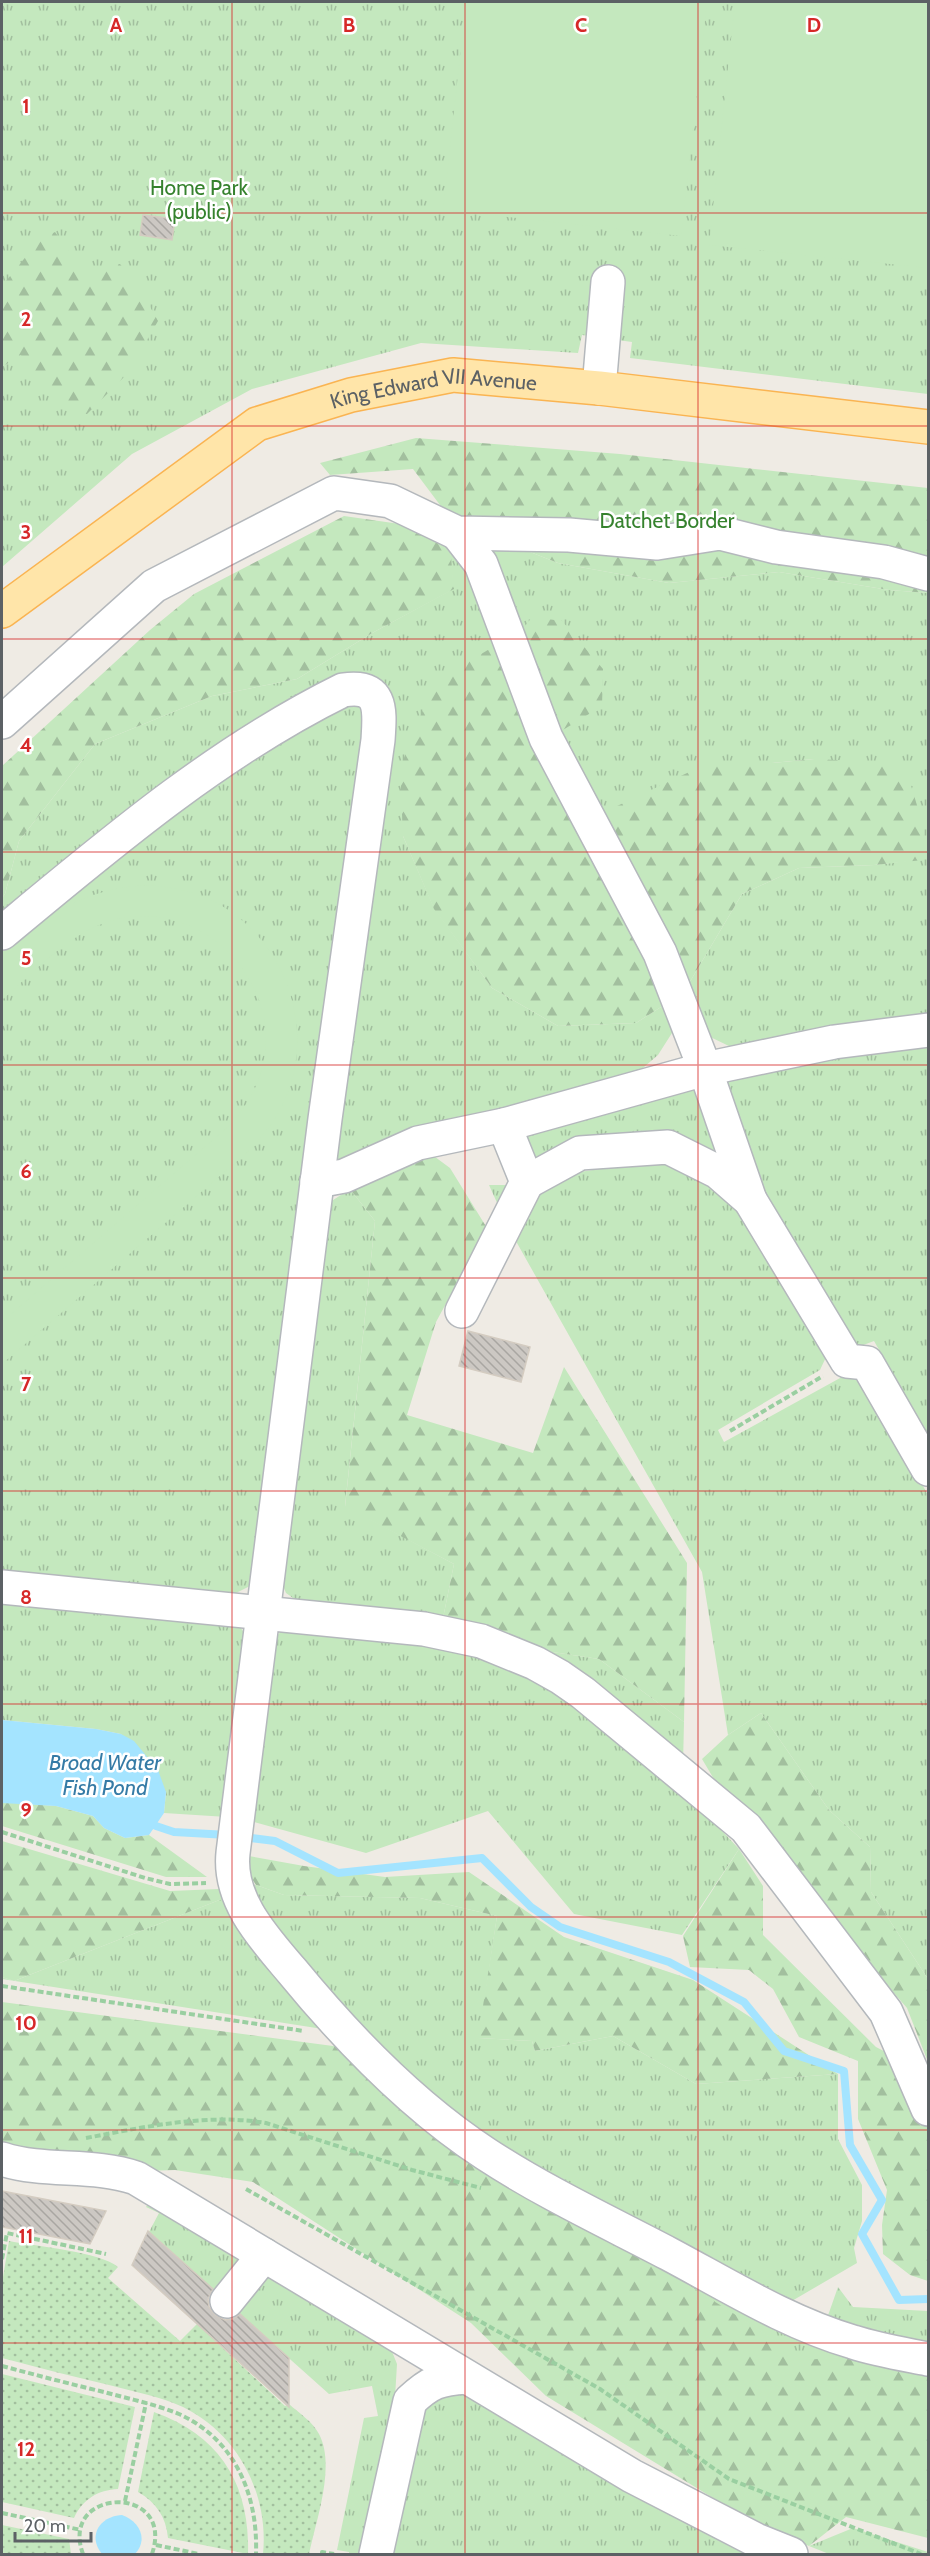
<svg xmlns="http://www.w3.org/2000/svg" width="930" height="2556" viewBox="0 0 930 2556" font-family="Cabin,sans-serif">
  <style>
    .grass { fill: url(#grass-tufts) }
    .forest { fill: url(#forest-firs) }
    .garden { fill: url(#garden-dots) }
    .pitch { fill: #c4e8be }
    .water { fill: #a4e4ff }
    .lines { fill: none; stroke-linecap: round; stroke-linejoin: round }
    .stream { stroke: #a4e4ff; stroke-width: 8 }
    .building { fill: url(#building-back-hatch); stroke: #d4ccc1; stroke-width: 1.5 }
    .minor-casing { stroke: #b4b8bc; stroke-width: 36 }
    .major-casing { stroke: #fab452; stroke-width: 36 }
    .path { stroke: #9acfa1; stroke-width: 4; stroke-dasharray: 6 3; stroke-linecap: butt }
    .minor { stroke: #fff; stroke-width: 33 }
    .major { stroke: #ffe5a9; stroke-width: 33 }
    .grid { fill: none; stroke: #d62828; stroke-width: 1.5; stroke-opacity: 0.55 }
    .labels { text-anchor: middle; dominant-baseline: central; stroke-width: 5; stroke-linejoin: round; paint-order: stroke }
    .park-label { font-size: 21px; fill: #36822e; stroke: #fff }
    .street-label { font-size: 21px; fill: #5c6165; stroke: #fff }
    .water-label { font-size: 22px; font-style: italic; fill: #357ba6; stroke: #fff }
    .grid-label { font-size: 20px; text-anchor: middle; font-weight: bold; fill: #d62828; stroke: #fff; stroke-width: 5; stroke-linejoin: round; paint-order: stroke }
  </style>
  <defs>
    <pattern id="grass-tufts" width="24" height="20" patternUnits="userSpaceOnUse" patternTransform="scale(1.5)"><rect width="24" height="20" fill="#c4e8be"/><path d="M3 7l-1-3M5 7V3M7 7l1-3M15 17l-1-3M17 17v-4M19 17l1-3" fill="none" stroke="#a2bf9e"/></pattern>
    <pattern id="forest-firs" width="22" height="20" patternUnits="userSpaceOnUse" patternTransform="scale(1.5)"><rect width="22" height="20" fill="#c4e8be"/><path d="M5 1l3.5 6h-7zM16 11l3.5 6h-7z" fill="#a2bf9e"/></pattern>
    <pattern id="garden-dots" width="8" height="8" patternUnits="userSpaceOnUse" patternTransform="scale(1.5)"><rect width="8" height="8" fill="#c4e8be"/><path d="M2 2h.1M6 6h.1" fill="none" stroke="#a2bf9e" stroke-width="1.8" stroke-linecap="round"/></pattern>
    <pattern id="building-back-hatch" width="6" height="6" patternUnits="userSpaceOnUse" patternTransform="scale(1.5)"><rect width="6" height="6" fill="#ccc8c3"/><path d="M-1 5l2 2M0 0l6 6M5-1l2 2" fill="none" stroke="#a9a6a2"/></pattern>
  </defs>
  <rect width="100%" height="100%" fill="#efebe4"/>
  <g class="grass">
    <polygon points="2,2 928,2 928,394 630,358 632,342 582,335 578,353 421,343 252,389 132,454 2,567"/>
    <polygon points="452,521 558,563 669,583 779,572 889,590 928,593 928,1013 797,1042 731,1047 702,1033 685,990 742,894 799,868 874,865 923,859 814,759 772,763 598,815 518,635"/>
    <polygon points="450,546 469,563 503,641 403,836 434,908 492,988 558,1026 636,1023 672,1000 672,1033 658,1055 637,1073 338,1164 326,1152 386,716 348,684 2,929 2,898 5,894 19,841 95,744 212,696 297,679 374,632 453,589"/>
    <polygon points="363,698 371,712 258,1571 250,1586 226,1598 2,1576 2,947 255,751"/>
    <polygon points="928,1032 928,1435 874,1341 858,1347 843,1337 757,1195 723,1087 733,1068"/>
    <polygon points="691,1079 729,1167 694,1155 533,1159 516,1137"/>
    <polygon points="637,1163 672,1165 707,1176 741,1204 827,1355 820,1370 718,1430 724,1442 851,1372 892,1431 928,1495 928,1979 871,1892 870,1847 829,1810 761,1713 728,1735 702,1572 508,1227 489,1185 524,1185 567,1174"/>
    <polygon points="350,1189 375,1221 345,1506 454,1564 442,1623 303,1605 286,1593 277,1571 327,1204"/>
    <polygon points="2,1595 234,1617 246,1636 227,1817 164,1813 166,1792 121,1734 96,1729 2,1720"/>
    <polygon points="282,1630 483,1650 581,1699 657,1761 739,1849 682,1935 574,1914 488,1811 366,1853 247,1820 273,1641"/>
    <polygon points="519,1647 599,1659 684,1722 683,1765"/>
    <polygon points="248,1884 256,1885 284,1895 420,1898 497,1916 479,2038 532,2041 535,2051 613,2036 696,2084 838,2074 838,2139 862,2185 862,2221 854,2248 857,2263 785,2305 484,2145 404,2081 281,1949"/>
    <polygon points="227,1897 329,2030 2,1979 2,1977 14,1981"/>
    <polygon points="152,2198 247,2255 219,2295 149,2232 159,2213 146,2207"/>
    <polygon points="595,2226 859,2355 807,2361"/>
    <polygon points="265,2269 391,2349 397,2364 394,2414 366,2554 349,2554 349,2552 337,2550 364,2418 378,2416 372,2386 329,2394 234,2309"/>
    <polygon points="838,2287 853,2307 928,2311 928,2350 825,2324"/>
    <polygon points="468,2392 770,2554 386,2554 419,2416 441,2396"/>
    <polygon points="853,2528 928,2552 928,2554 829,2554 809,2546"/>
  </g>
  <g class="forest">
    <polygon points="55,232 81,269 120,264 140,289 158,321 128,373 87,414 73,413 48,392 32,377 21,355 2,367 2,286 41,238"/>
    <polygon points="416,438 620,454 928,488 928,593 889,590 779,572 669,583 558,563 452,521 413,469 330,475 320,463"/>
    <polygon points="344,516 414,526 450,546 454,589 374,632 297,679 212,696 95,744 19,841 5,894 2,898 2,766 150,630 194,594"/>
    <polygon points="532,617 562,621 603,669 602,706 558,733 518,635"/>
    <polygon points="503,641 672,1000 636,1023 558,1026 492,988 434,909 403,836 400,768 434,682"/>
    <polygon points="814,759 880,762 909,779 923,825 923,860 874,865 799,868 742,894 685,990 598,815 704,765 772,763"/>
    <polygon points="427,1151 450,1168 487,1228 436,1322 407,1415 533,1453 564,1367 687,1563 684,1722 599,1659 519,1647 442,1623 454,1564 345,1507 375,1221 350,1189"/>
    <polygon points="761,1713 829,1810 870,1847 871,1892 928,1979 928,2062 907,2008 727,1801 702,1759 728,1735"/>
    <polygon points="2,1802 56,1806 93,1816 104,1828 125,1838 149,1835 207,1877 166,1877 2,1826"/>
    <polygon points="2,1841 170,1891 219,1889 227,1897 14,1981 2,1977"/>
    <polygon points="739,1849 763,1886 763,1935 876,2047 901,2060 928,2129 928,2281 910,2275 883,2254 882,2225 887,2190 858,2119 858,2061 799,2037 773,1989 749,1970 690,1967 683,1936"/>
    <polygon points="243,1855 304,1866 385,1877 469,1872 564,1937 693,1980 838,2074 696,2084 613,2036 535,2051 532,2041 478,2038 497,1916 420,1898 284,1895 256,1885 240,1861"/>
    <polygon points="2,2002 348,2048 595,2226 807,2360 859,2355 928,2365 928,2538 846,2517 809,2546 759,2526 546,2396 471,2323 253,2182 175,2170 145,2171 2,2146"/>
  </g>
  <g class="garden">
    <path d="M9,2241C34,2246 101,2252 118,2267L108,2278L180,2341L197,2324L285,2406L289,2404C299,2413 313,2422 319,2434C336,2466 316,2520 309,2554H263C269,2494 238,2434 183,2407C161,2397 136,2392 113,2386C76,2377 39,2368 2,2358V2283Z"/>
    <path d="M2,2374L135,2407L118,2489C98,2490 83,2499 74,2518L2,2502Z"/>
    <path d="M154,2412C221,2436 250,2485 248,2554L168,2538C166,2517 156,2502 138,2492Z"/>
    <polygon points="2,2525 69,2539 71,2554 2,2554"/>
  </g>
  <g class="pitch">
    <polygon points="466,2 707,2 681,236 443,210"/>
    <polygon points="735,2 928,2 928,268 709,245"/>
    <path d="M149,885C166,887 183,889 199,895C282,926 322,1029 281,1108C273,1124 262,1136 251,1149L2,1364V1322L229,1126C248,1105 261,1083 265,1054C276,969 190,894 107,922C66,936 34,972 2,1000V949L48,909L53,914C84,895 113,887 149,885Z"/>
  </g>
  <g class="water">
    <polygon points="2,1720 96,1729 121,1734 134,1741 158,1770 166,1792 164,1813 149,1835 125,1838 104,1828 93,1816 56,1806 2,1803"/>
    <path d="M122,2515C139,2521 149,2539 135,2554H102C87,2536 100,2516 122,2515Z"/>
  </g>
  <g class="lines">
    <g class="stream">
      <polyline points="156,1826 174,1832 228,1835"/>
      <polyline points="243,1837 275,1841 338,1873 482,1858 531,1907 560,1927 669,1962 744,2002 784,2051 844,2071 850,2145 882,2200 862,2234 899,2300 928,2299"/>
    </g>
  </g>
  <g class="building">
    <polygon points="143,215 175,219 172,240 140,235"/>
    <polygon points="468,1331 530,1347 521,1382 459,1366"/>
    <polygon points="2,2191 106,2211 90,2244 2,2227"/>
    <polygon points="148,2231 213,2289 208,2299 209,2307 215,2315 225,2320 233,2319 240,2314 289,2358 289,2407 132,2265"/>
  </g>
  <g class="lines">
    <g class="minor-casing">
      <g id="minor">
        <polyline points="599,388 608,282"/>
        <polyline points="457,533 481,564 546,738 660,953 705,1069 750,1200"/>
        <polyline points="2,722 154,586 334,493 390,501 457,533 569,535 657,543 720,533 776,547 884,562 928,574"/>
        <path d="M2,933C108,845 217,752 343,690C383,684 380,710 378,740L325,1119L233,1853C228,1900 264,1938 292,1971C347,2038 414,2107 486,2154C544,2192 608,2222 669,2254C729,2286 788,2323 853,2342C878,2350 903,2354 928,2359"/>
        <polyline points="317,1181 344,1176 418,1143 504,1125 705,1069 834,1042 928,1030"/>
        <polyline points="527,1182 580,1153 668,1147 718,1172 750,1200 847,1361 867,1363 928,1469"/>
        <polyline points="462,1311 527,1182 504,1125"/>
        <polyline points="2,1587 424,1629 481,1641 535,1663 560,1677 583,1693 746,1828 886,2012 928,2109"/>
        <path d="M2,2159C45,2173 92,2163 136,2178L632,2476L756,2540L791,2554"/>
        <polyline points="227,2301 264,2255"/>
        <path d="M376,2554L410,2401C430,2382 439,2379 466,2377"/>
      </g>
    </g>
    <g class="major-casing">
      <g id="major">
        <path id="s1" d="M2,611L257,424L351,395L453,375L599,388L928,427"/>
      </g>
    </g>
    <g class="path">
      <polyline points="730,1431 823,1376"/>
      <polyline points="2,1832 145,1878 170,1884 206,1883"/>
      <polyline points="2,1986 304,2031"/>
      <path d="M86,2138C144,2127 208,2113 266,2123L412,2170L481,2188"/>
      <polyline points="246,2189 600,2389 729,2479 921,2554"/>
      <polyline points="2,2259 7,2233 106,2254"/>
      <path d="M2,2366C36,2375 70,2384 104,2392C129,2399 155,2404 179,2414C236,2440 258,2496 256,2554"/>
      <polyline points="125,2501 146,2403"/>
      <polyline points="2,2513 81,2530"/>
      <polyline points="156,2545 199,2554"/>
      <path d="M83,2554C58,2487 176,2483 152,2554"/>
      <polyline points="322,2554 322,2552 334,2554"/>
    </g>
    <use href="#minor" class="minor"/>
    <use href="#major" class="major"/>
  </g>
  <path class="grid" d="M232,2V2554M465,2V2554M698,2V2554M2,213H928M2,426H928M2,639H928M2,852H928M2,1065H928M2,1278H928M2,1491H928M2,1704H928M2,1917H928M2,2130H928M2,2343H928"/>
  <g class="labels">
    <g class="park-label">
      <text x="199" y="187">Home Park<tspan x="199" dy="24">(public)</tspan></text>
      <text x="667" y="520">Datchet Border</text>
    </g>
    <g class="street-label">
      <text stroke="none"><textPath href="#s1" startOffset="498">King Edward VII Avenue</textPath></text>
    </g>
    <g class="water-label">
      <text x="105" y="1762">Broad Water<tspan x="105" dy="25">Fish Pond</tspan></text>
    </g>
  </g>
  <g class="grid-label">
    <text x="116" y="32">A</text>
    <text x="349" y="32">B</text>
    <text x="581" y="32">C</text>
    <text x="814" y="32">D</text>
    <text x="26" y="113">1</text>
    <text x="26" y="326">2</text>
    <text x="26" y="539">3</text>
    <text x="26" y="752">4</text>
    <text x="26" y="965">5</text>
    <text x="26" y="1178">6</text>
    <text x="26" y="1391">7</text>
    <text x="26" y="1604">8</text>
    <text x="26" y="1817">9</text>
    <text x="26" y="2030">10</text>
    <text x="26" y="2243">11</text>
    <text x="26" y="2456">12</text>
  </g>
  <rect width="930" height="2556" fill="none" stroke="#5c6165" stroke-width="6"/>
  <path d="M15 2532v9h76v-9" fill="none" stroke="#5c6165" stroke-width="3"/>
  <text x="24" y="2532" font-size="18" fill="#5c6165" stroke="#ffffff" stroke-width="4.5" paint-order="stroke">20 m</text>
</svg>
